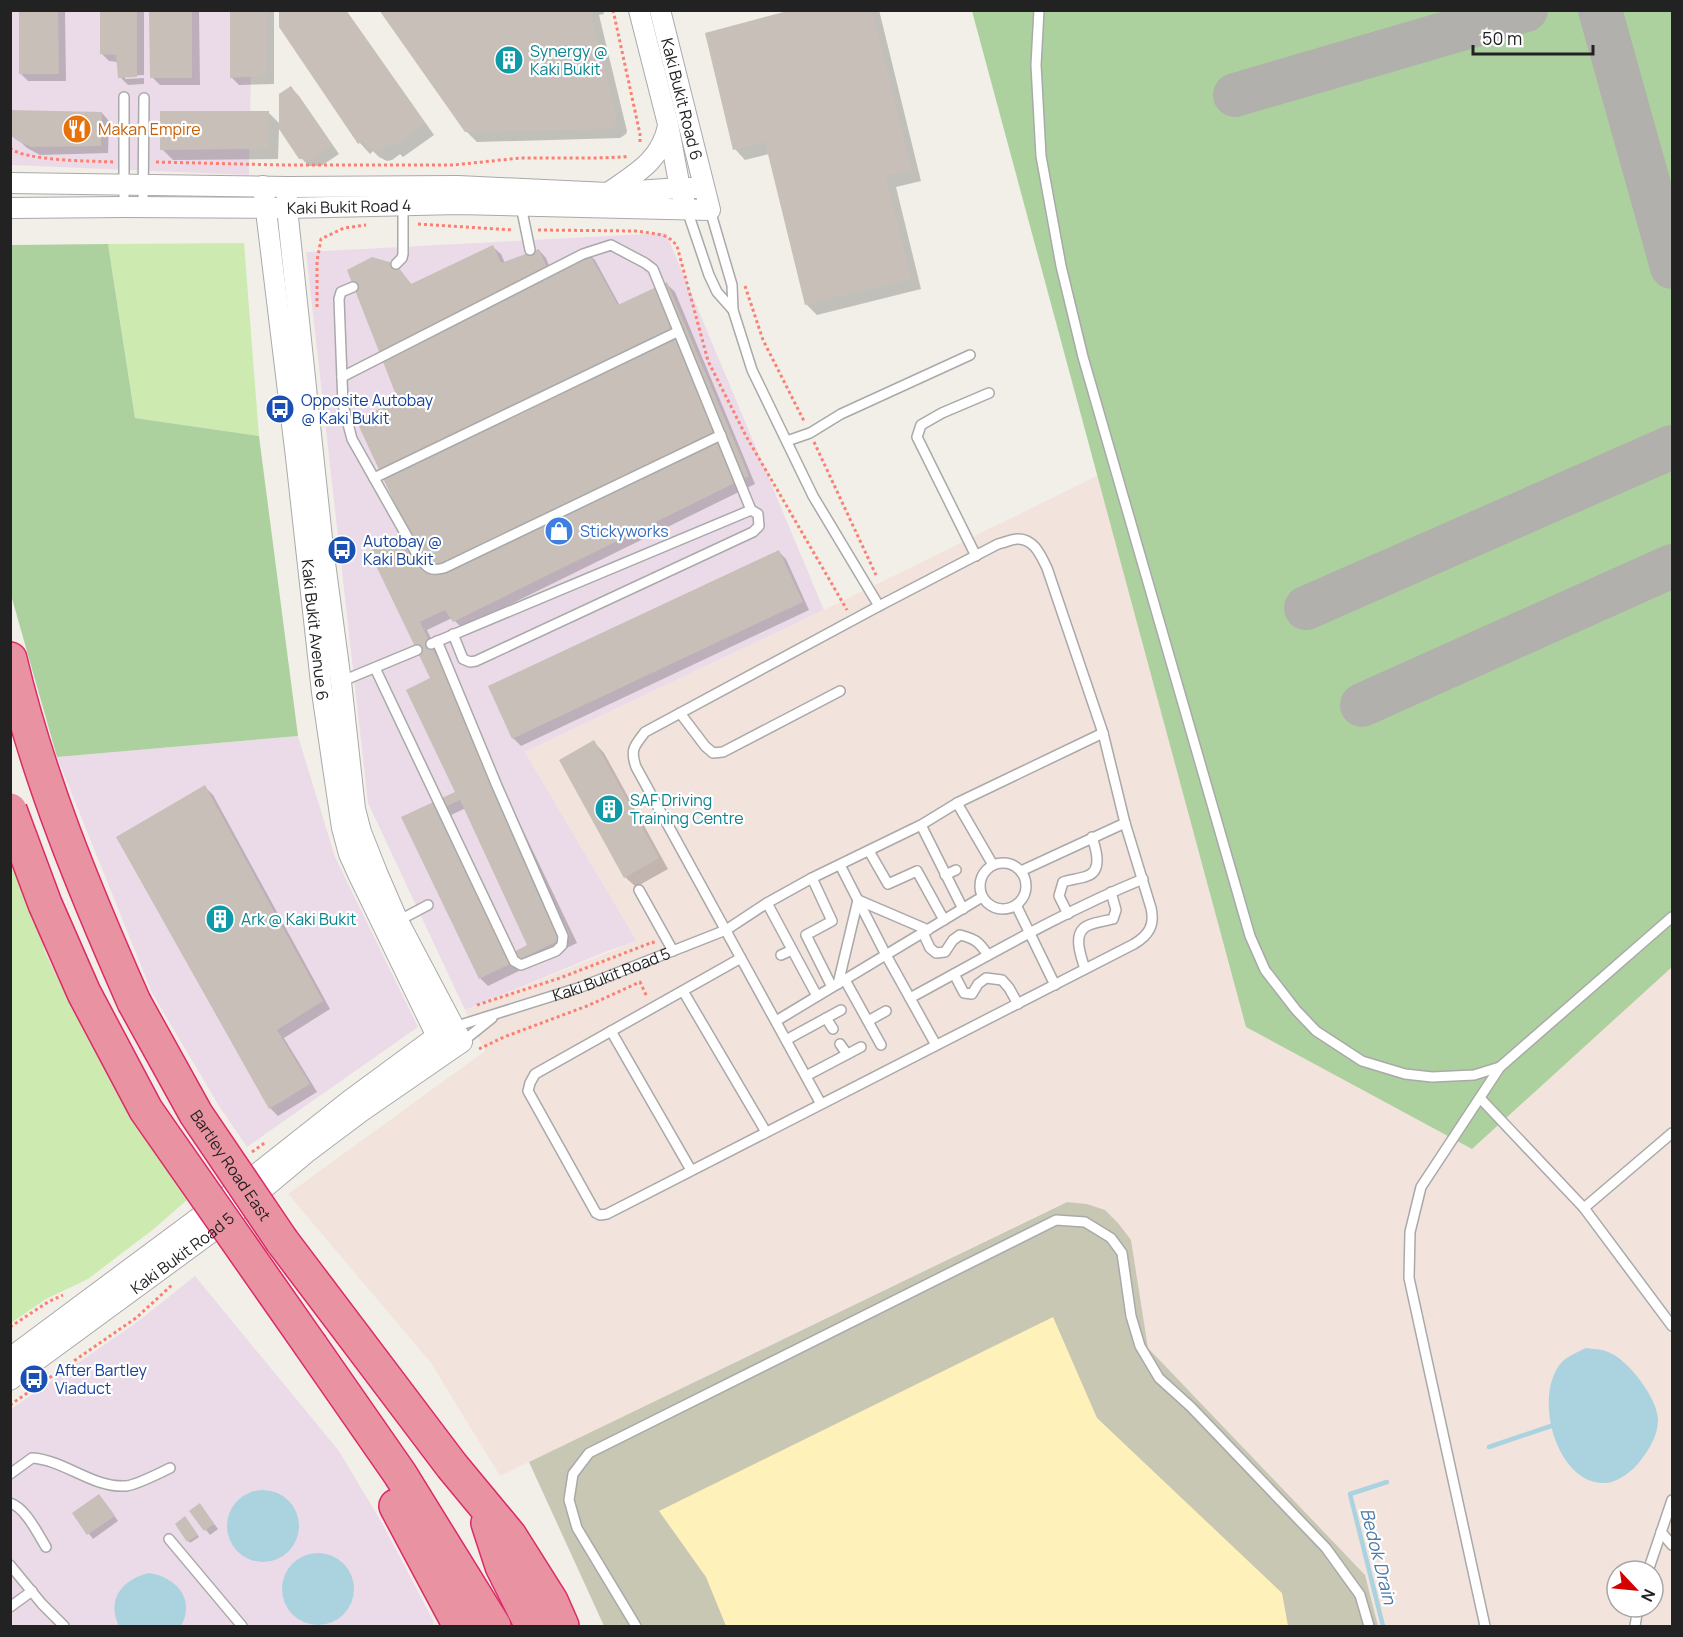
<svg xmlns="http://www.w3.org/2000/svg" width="1683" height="1637" viewBox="0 0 1683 1637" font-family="Manrope,sans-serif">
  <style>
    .industrial { fill: #ebdbe8 }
    .military { fill: #f3e3dd; fill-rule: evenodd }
    .construction { fill: #c7c7b4 }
    .grass { fill: #cdebb0 }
    .forest { fill: #add19e }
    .sand { fill: #fff1ba }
    .water { fill: #aad3df }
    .shadow { fill: #0003; fill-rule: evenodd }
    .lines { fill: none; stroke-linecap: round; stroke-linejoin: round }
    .stream { stroke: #aad3df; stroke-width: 4.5 }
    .taxiway { stroke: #b1b0ac; stroke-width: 44 }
    .building { fill: #c7bfb8; fill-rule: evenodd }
    .lane-casing { stroke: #a9a9a9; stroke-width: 12 }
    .street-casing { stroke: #a9a9a9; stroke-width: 22 }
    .highway-casing { stroke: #dc2a67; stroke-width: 36 }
    .path { stroke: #fa8072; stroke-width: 3; stroke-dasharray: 3 3; stroke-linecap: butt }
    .lane { stroke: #fff; stroke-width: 9 }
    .street { stroke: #fff; stroke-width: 20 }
    .highway { stroke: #e892a2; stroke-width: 33 }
    .highway-bridge-casing { stroke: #dc2a67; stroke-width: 36; stroke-linecap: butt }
    .highway-bridge { stroke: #e892a2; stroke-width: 33 }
    .labels { text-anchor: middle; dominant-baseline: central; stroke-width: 4.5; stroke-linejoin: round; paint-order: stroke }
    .culture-label { font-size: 16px; fill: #0d838f; stroke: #fff; text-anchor: start }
    .street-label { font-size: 16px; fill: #222; stroke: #fff }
    .food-label { font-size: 16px; fill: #c56008; stroke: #fff; text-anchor: start }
    .transit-label { font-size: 16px; fill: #164399; stroke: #fff; text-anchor: start }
    .shop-label { font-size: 16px; fill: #366cbe; stroke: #fff; text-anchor: start }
    .water-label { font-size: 18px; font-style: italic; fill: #4a7aab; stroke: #fff }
  </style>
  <rect width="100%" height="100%" fill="#f2efe9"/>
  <g class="industrial">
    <polygon points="11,11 252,11 249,175 11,165"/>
    <polygon points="666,233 824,610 525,752 637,941 605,952 465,1010 368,803 306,252"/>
    <polygon points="298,736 335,857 418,1027 247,1147 219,1106 152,993 57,757"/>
    <polygon points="195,1276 339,1451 382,1523 433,1620 434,1626 11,1626 11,1409 137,1322"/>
  </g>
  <path class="military" d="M1672,11V1626H1378L1365,1575L1148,1348L1131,1240L1087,1204L1066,1202L500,1476L431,1363L288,1194L485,1051L465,1010L637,941L525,752L824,610L1115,467ZM1617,1571H1653V1607H1617Z"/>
  <polygon class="construction" points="1067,1202 1087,1204 1105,1210 1118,1223 1131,1240 1148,1348 1365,1575 1378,1626 604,1626 529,1462"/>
  <g class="grass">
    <polygon points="244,243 259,436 135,418 108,244"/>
    <polygon points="10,855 35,913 45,952 68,1000 91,1030 188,1199 155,1228 88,1279 46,1299 11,1323"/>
  </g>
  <g class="forest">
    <polygon points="972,11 1672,11 1672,967 1472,1149 1246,1027"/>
    <polygon points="108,244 135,418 259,436 298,736 57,757 11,595 11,245"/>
  </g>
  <polygon class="sand" points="1053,1317 1097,1418 1282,1593 1288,1626 726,1626 706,1577 659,1511"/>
  <g class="water">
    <path d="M1586,1348C1593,1349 1602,1349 1608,1352C1628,1359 1658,1399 1658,1420C1658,1435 1649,1450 1640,1461C1633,1471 1618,1482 1606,1483C1556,1486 1532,1394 1562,1362C1568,1356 1578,1352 1586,1348Z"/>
    <circle cx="263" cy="1526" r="36"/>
    <circle cx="318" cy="1589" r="36"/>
    <path d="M149,1573C176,1577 196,1599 181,1626H119C106,1600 122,1579 149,1573Z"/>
  </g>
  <g class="shadow">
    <polygon points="20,10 65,10 66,81 28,81 21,74"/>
    <polygon points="101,10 144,10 144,75 125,76 125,79 144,78 144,84 128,85 120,77 118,62 109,61 101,53"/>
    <polygon points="151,10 199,10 200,85 160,85 152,77"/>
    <polygon points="232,10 274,10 274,84 239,85 231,77"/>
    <polygon points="281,10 346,10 434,135 403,157 400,154 392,160 387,161 379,157 373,151 370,154 360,143"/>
    <polygon points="381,10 603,10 604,14 599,15 627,131 626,134 620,138 477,142 466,131"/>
    <polygon points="799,10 879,10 921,181 896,187 921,289 817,315 807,305 769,154 745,160 735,149"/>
    <polygon points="291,88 299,96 339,154 321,166 309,166 301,158 279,128 278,159 173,160 162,149 269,113 280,124"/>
    <polygon points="102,113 109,121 108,153 40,155 27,148 10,132"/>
    <path d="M493,247L501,254L505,263L539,250L546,258L550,268L587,252L595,260L620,306L667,284L675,292L755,484L462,628L452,618L427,630L577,943L488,986L480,978L403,818L457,792L432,679L371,551L410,532L400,400L395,265L412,285ZM466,808L529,946L515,953L451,815Z"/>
    <polygon points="778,551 786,559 809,610 521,746 513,738"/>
    <polygon points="594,742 604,753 668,869 636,887 625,877"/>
    <polygon points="205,787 213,795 330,1009 284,1038 317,1092 278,1116 270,1108 118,837"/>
    <polygon points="104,1501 118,1521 93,1539 74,1514"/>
    <polygon points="204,1510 218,1529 210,1535 191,1511"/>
    <polygon points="187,1520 199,1537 190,1543 177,1524"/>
  </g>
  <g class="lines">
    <g class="stream">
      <polyline points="1489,1447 1551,1426"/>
      <polyline points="1383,1626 1350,1494 1387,1482"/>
    </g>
    <g class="taxiway">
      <polyline points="1600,10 1672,267"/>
      <polyline points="1235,95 1526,10"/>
      <polyline points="1306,608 1672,447"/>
      <polyline points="1362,705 1672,566"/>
    </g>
  </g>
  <g class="building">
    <polygon points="19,10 58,10 59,74 19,74"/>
    <polygon points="100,10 137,10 137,77 118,78 116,55 100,54"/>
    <polygon points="149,10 192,10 192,78 150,78"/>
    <polygon points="230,10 267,10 266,76 230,78"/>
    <polygon points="279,10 345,10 425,123 391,147 389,144 381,150 375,151 367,147 363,141 358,144 279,27"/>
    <polygon points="379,10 590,10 615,110 616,124 613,127 605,129 465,132"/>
    <polygon points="791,10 872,10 911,170 886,176 911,279 805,305 765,142 733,150 705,33"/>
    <polygon points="291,86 332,145 313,159 299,159 279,129 279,94"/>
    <polygon points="10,110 102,112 101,146 31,147 18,141 10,135"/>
    <polygon points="160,111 269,111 268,149 160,150"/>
    <path d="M493,245L501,263L539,249L547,268L587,250L618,305L667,282L749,476L453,622L445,610L420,622L570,935L479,979L401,817L455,792L406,690L430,678L369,551L408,532L356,420L398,400L347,270L372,257L396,264L411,284ZM460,800L527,945L512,953L445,807Z"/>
    <polygon points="779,550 803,602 512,739 488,686"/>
    <polygon points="594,740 659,858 624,878 559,760"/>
    <polygon points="205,785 323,1001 277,1030 310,1084 269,1109 116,837"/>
    <polygon points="99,1494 115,1516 87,1535 72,1513"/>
    <polygon points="200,1503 214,1524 204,1531 189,1511"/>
    <polygon points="185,1516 198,1535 187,1542 175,1524"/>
  </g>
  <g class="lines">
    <g class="lane-casing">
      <g id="lane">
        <polyline points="1039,10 1036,65 1041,156 1061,266 1083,357 1250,936 1265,970 1296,1010 1316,1031 1362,1061 1405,1074 1432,1077 1474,1075 1500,1067"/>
        <polyline points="521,206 530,250"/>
        <polyline points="124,207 124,97"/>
        <polyline points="143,207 144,98"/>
        <polyline points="687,210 709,275 717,292 733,310"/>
        <polyline points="710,210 732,285 733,310 752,370 813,496 879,606"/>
        <polyline points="396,264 402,258 403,254 403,207"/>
        <path d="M353,287L341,292L339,299L343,405L352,439L418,556C427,567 429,572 444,568L721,435"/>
        <polyline points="342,377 583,254 611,245 645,263 653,269 751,510 758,514 759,526 753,532 476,661 470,662 463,659 453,634"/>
        <polyline points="787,441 810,433 841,414 970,355"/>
        <polyline points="374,478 677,332"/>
        <polyline points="976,556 917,437 921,425 942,413 989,393"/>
        <polyline points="431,644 751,510"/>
        <polyline points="375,668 514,961 521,965 556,951 562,945 563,936 497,786 437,641"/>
        <polyline points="340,682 417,650"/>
        <polyline points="680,713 705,746 713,753 723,752 840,691"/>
        <polyline points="957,803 993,865"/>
        <polyline points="921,825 963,909"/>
        <polyline points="869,851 888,884 917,871 944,920"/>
        <circle cx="1003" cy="886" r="23"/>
        <polyline points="840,865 886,955 936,1045"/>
        <polyline points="1021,871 1125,823"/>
        <polyline points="945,875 956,870"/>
        <polyline points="812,878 832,921 806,935 832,987"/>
        <polyline points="639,890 673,951"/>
        <polyline points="858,900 928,930"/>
        <polyline points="767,903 817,996"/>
        <polyline points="1016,905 1055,985"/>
        <path d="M1068,914L1059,896L1063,882C1071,879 1080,879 1087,876C1103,871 1096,849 1092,837"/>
        <polyline points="396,922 428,905"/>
        <path d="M923,933L930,948L936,953L945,952L953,940L960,935C976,939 979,942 988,955"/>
        <polyline points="781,955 792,950"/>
        <path d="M741,958L535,1074L530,1083L528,1091L596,1213L600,1215L607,1214L1134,944C1149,935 1155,925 1151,908L1125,823L1103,733L1047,568C1041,556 1034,538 1017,539C1012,539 1004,543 998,544L879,606L645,732C634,746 630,750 636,767L821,1104"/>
        <path d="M1085,969C1081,956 1071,932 1089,925C1096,922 1105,921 1113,919L1116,910L1111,892"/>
        <polyline points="954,974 964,993 972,994 978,984 986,978 1002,980 1009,988 1018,1004"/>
        <polyline points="845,980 881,1045"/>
        <polyline points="838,984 858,900"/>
        <polyline points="683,991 766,1132"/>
        <path d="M910,998C986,957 1062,912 1143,879"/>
        <polyline points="826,1018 833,1029"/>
        <polyline points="776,1021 982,897"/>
        <polyline points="868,1021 886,1011"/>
        <path id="s1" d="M454,1027L581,987L726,930L767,903L812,878L921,825L957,803L1103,733"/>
        <polyline points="611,1031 691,1170"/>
        <polyline points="786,1040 841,1010"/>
        <polyline points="462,1042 492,1018"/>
        <polyline points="840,1044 847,1054"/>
        <polyline points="806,1076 861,1047"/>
        <polyline points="1480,1098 1584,1208 1672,1326"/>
        <polyline points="1584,1208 1672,1133"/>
        <path d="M10,1474L32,1458C65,1460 92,1488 126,1486C136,1485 160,1473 170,1468"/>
        <path d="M10,1503C25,1507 38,1534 46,1547"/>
        <polyline points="1661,1532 1672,1545"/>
        <polyline points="169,1539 242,1626"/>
        <polyline points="10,1565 42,1604 64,1626"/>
        <polyline points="1648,1571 1672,1500"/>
        <polyline points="10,1607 32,1591"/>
        <polyline points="636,1626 577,1528 569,1500 573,1474 589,1453 1056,1220 1085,1222 1111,1238 1122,1253 1131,1316 1140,1346 1159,1378 1191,1407 1326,1548 1360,1595 1369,1626"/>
        <polyline points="1485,1626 1409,1278 1410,1232 1421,1187 1500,1067 1672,917"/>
        <polyline points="1635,1626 1638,1607"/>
      </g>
    </g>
    <g class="street-casing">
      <g id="street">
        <polyline points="639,10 668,124 680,188 684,200"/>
        <polyline points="10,183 287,187 458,186 608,193 680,188 703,188"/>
        <path id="s2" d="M263,186L296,457L322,692L342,828L349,854L358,874L445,1053"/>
        <path d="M608,193C635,174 661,161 668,126"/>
        <path id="s3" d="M10,208L124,207L287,208L458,204L710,210L660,10"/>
        <polyline points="10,1358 244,1184 350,1100 437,1036 448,1030"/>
        <path id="s4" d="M10,1380L213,1231L306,1153L362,1111L462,1042L398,921L378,875L361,832L355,809L341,682L323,548L287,208V187"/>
      </g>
    </g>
    <g class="highway-casing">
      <g id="highway">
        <path d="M10,659C38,778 85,891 134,1002"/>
        <polyline points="282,1241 452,1466 510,1536 551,1601 562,1626"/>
        <polyline points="311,1346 400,1474 494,1626"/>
        <polyline points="396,1506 460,1626"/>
        <polyline points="488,1523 502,1566 532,1626"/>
      </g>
    </g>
    <g class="path">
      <polyline points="613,10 640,134 640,144"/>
      <path d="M10,148C24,161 93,161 114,162"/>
      <polyline points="156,162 282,165 453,165 520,158 596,158 623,157 629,156"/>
      <polyline points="418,224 513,230"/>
      <polyline points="538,230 637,231 663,235 672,240 677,246 708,361 746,436 847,610"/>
      <polyline points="745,286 763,340 805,423"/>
      <polyline points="317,307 317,261 321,239 344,228 366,225"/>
      <polyline points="814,442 876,575"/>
      <polyline points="477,1005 560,978 653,942 654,944"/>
      <polyline points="479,1049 504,1037 587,1006 640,982 647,997"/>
      <polyline points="252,1152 266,1142"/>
      <polyline points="10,1327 48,1302 63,1295"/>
      <polyline points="10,1405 136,1318 172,1285"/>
    </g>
    <use href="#lane" class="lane"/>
    <use href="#street" class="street"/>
    <use href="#highway" class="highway"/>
    <g class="highway-bridge-casing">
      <g id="highway-bridge">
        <polyline points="10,810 45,904 84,993 146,1110 311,1346"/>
        <path id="s5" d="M134,1002L196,1114L282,1241"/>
      </g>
    </g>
    <use href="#highway-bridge" class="highway-bridge"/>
  </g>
  <defs>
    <g id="building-disc" transform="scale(1.5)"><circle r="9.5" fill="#0f9aa8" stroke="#fff"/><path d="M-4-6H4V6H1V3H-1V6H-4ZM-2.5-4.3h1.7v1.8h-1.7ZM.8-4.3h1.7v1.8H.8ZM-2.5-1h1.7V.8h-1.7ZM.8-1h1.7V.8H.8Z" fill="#fff"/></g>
    <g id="restaurant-disc" transform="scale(1.5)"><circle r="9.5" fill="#e8710a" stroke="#fff"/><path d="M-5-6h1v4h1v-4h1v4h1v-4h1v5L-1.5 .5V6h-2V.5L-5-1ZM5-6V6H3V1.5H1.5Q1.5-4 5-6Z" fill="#fff"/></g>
    <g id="bus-disc" transform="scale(1.5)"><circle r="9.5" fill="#1a4fb4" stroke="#fff"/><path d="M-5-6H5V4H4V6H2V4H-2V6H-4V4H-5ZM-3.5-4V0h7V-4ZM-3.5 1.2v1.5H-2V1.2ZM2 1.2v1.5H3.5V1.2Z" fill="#fff"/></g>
    <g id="shop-disc" transform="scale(1.5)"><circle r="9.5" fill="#3f7fe0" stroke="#fff"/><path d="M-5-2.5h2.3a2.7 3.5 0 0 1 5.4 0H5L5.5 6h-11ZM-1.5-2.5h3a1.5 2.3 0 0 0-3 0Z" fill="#fff"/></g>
  </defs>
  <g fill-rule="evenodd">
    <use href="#building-disc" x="509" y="60"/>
    <use href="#restaurant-disc" x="77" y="129"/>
    <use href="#bus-disc" x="280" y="409"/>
    <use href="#shop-disc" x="559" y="531"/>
    <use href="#bus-disc" x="342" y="550"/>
    <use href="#building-disc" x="609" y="809"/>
    <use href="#building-disc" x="220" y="919"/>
    <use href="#bus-disc" x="34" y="1379"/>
  </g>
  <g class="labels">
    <g class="culture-label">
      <text x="530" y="51">Synergy @<tspan x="530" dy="18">Kaki Bukit</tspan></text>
      <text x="630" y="800">SAF Driving<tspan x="630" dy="18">Training Centre</tspan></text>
      <text x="241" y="919">Ark @ Kaki Bukit</text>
    </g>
    <g class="street-label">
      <text transform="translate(682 99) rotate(76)">Kaki Bukit Road 6</text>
      <text stroke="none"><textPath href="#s3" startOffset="339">Kaki Bukit Road 4</textPath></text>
      <text stroke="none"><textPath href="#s2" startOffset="447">Kaki Bukit Avenue 6</textPath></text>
      <text stroke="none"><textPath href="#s1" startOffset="166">Kaki Bukit Road 5</textPath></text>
      <text stroke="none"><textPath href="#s5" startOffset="190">Bartley Road East</textPath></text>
      <text stroke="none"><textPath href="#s4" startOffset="214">Kaki Bukit Road 5</textPath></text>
    </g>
    <g class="food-label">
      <text x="98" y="129">Makan Empire</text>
    </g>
    <g class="transit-label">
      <text x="301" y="400">Opposite Autobay<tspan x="301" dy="18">@ Kaki Bukit</tspan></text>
      <text x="363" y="541">Autobay @<tspan x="363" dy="18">Kaki Bukit</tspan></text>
      <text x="55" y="1370">After Bartley<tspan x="55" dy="18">Viaduct</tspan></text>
    </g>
    <g class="shop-label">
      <text x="580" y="531">Stickyworks</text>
    </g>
    <g class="water-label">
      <text transform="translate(1379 1556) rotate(76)">Bedok Drain</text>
    </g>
  </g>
  <rect width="1683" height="1637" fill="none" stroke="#222222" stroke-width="24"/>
  <g transform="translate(1635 1589) rotate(116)"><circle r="28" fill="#ffffff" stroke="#a7a7a7" stroke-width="1.5"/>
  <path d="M0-4.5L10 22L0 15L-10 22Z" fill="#d40000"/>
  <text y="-9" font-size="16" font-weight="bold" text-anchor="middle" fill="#222222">N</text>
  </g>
  <path d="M1473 45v9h120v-9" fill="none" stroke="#222222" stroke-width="3"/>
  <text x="1482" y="45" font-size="18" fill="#222222" stroke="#ffffff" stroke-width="4.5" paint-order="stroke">50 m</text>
</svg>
